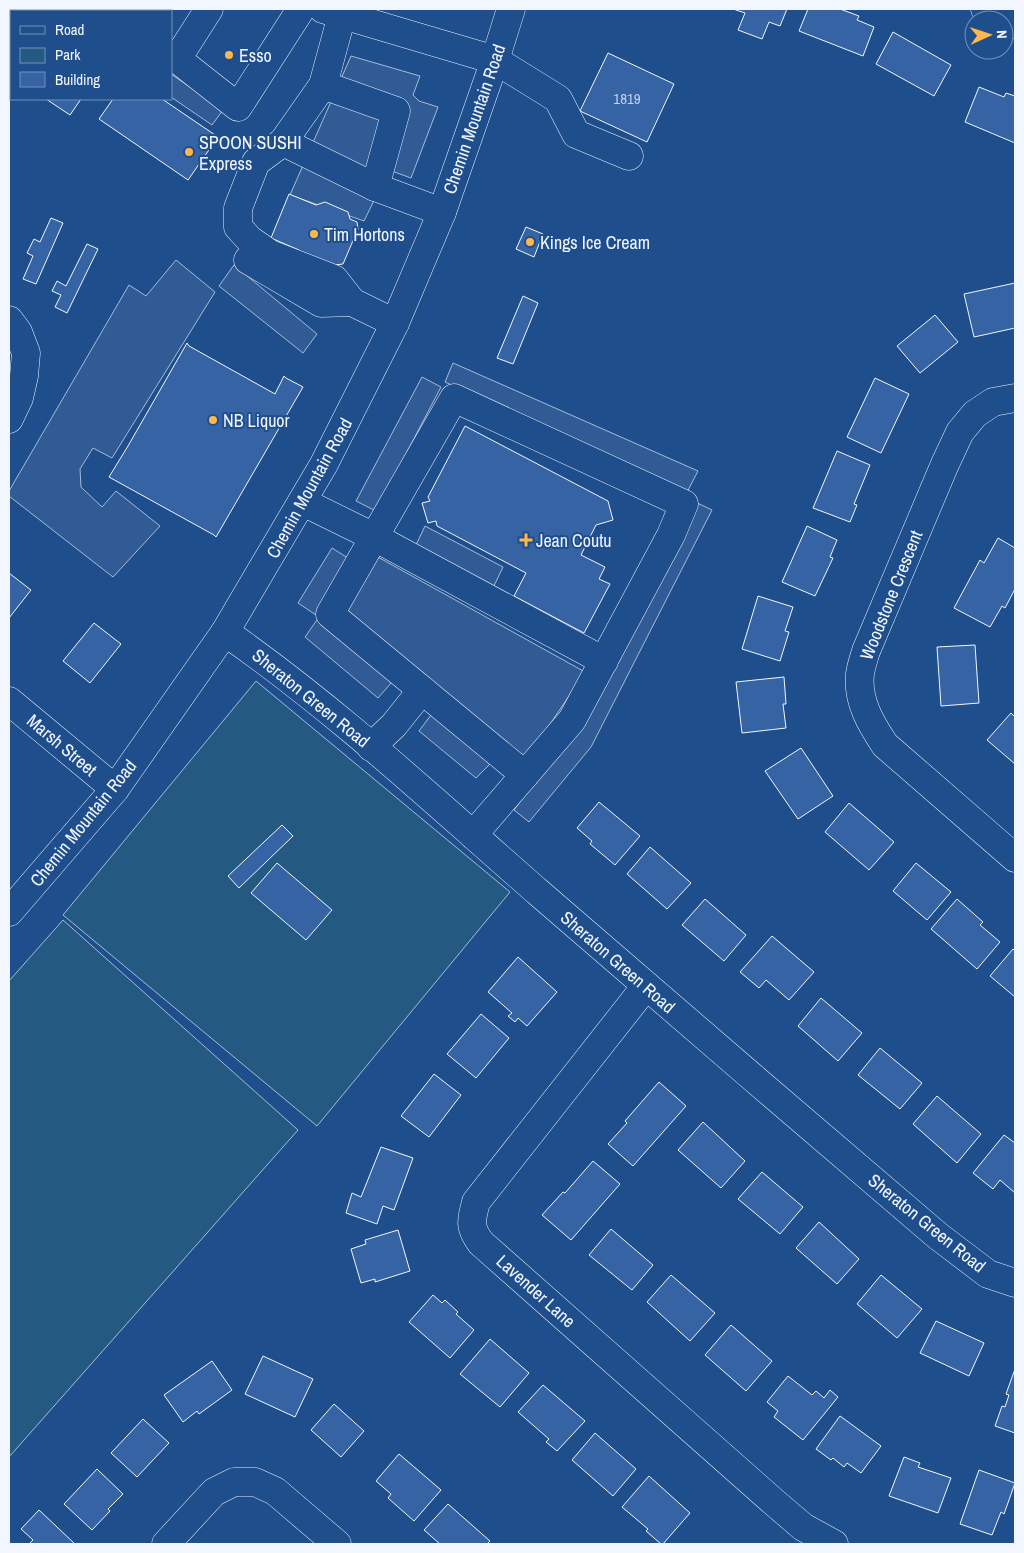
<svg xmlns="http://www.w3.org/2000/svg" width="1024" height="1553" viewBox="0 0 1024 1553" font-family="'Archivo Narrow',sans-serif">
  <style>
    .green { fill: #245a82; stroke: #a8bbd7 }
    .parking { fill: #305b95; stroke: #a8bbd7 }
    .building { fill: #3563a3; stroke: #f2f6ff }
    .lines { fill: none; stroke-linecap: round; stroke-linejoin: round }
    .minor-casing { stroke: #f2f6ff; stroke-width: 29 }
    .major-casing { stroke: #f2f6ff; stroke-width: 29 }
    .minor { stroke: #1f4e8c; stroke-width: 28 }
    .major { stroke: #1f4e8c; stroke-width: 28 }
    .poi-dot { fill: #ffb74d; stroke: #1f4e8c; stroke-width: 2 }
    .labels { text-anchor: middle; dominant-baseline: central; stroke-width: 4; stroke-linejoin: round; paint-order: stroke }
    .number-label { font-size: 15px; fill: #c3d1e8 }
    .poi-label { font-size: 18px; fill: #f2f6ff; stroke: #1f4e8c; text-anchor: start }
    .street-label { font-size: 18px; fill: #f2f6ff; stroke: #1f4e8c }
  </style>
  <rect width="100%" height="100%" fill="#1f4e8c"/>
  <g class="green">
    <polygon points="256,681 510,892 317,1126 63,915"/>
    <polygon points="63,920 298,1130 9,1457 9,981"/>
  </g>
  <g class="parking">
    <polygon points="351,56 420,76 413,95 419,101 438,107 411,178 389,170 364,221 290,195"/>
    <polygon points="171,74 223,110 212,125 171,97"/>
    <polygon points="176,260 215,292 112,458 93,448 80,469 81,487 102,507 116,491 160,526 113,577 9,496 9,491 129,285 146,296"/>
    <polygon points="234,265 317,334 303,353 219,286"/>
    <polygon points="453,363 698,471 687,492 445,382"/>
    <polygon points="422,377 441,387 376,511 356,501"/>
    <polygon points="691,500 712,510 591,747 529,822 514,810 569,735"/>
    <polygon points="425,526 503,567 492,590 416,545"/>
    <polygon points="332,548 351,560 319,617 392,682 378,698 305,637 319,617 298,603"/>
    <polygon points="376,556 585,672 526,760 340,614"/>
    <polygon points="431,715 490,764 476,778 419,731"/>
  </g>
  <g class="building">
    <polygon points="733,9 787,9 780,26 769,22 762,39 738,30 745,13"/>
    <polygon points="808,9 840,9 859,16 857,20 874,27 863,56 799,31"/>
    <polygon points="893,32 951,65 934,96 876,64"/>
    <polygon points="11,44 11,75 9,74 9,48"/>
    <polygon points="608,53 674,84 647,142 580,111"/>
    <polygon points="979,87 1004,97 1006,93 1015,96 1015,143 965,122"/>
    <polygon points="46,99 81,99 70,115"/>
    <polygon points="113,99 162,99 218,137 188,180 99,119"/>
    <polygon points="289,194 316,205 325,202 348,212 350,219 357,222 358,229 343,264 326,266 302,256 299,250 271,238"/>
    <polygon points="51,218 63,223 36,284 23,279 33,256 27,253 34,239 40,242"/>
    <polygon points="526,227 543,234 534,257 516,249"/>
    <polygon points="87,244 98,249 67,313 55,307 61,295 52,291 57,281 66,286"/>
    <polygon points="1015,283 1015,328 974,337 964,294"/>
    <polygon points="523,296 538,303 513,364 497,358"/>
    <polygon points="935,315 958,342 920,373 897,346"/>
    <polygon points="187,343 189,346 275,394 284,376 286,378 303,387 216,537 214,535 109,477 128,446"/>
    <polygon points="875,378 909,394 881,453 847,437"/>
    <polygon points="465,426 608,501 613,520 596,525 581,555 605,567 599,579 610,584 584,633 514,596 526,573 437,526 436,521 428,523 422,503 430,501 428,497"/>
    <polygon points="837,451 870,465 854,504 857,505 850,522 813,508"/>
    <polygon points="807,526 837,540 830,557 833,558 815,596 782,582"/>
    <polygon points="998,538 1015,548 1015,589 1005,608 1002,606 990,627 954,608 980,560 984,563"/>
    <polygon points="9,573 31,590 9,618"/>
    <polygon points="758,596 793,607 785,631 789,632 780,661 742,649"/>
    <polygon points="94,623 121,644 90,683 63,661"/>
    <polygon points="975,645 979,703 941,706 937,647"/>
    <polygon points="784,677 786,704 783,704 786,728 742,733 736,682"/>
    <polygon points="1011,713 1015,717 1015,764 987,740"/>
    <polygon points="801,748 833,796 798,819 765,771"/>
    <polygon points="599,802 640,836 615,865 590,844 592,841 577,828"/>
    <polygon points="849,803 894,842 869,870 825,832"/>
    <polygon points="282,825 293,836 239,888 228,876"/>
    <polygon points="650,847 691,883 667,909 627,874"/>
    <polygon points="277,863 332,910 306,940 251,893"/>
    <polygon points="916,863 951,892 927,920 893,891"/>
    <polygon points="705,899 746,935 724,961 682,925"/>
    <polygon points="957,899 983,922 980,925 1000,942 977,969 931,929"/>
    <polygon points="772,936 814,972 789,1000 766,980 759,988 740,972"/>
    <polygon points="1013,949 1015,951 1015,997 990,976"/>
    <polygon points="518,957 557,992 527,1026 518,1018 515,1022 508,1016 512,1013 488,992"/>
    <polygon points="821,998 862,1033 838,1061 798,1026"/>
    <polygon points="481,1014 509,1038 476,1078 447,1054"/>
    <polygon points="880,1048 922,1083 900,1109 858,1075"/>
    <polygon points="434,1074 461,1095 429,1137 401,1116"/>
    <polygon points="659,1082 686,1106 633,1166 608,1144 627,1123 625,1121"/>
    <polygon points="937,1096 981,1134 957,1163 913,1124"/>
    <polygon points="703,1122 745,1161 721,1188 678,1150"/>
    <polygon points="1004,1135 1015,1143 1015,1193 1000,1180 993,1189 973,1173"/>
    <polygon points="381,1147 413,1158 394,1210 383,1206 377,1224 346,1213 352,1193 361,1197"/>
    <polygon points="593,1161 620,1184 571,1240 542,1215 563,1192 565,1193"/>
    <polygon points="762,1172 803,1207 780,1234 738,1199"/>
    <polygon points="819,1222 859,1259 837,1284 796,1248"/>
    <polygon points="611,1229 653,1265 632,1290 589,1255"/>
    <polygon points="398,1230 410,1271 375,1282 375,1279 361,1283 351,1249 366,1244 365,1240"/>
    <polygon points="671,1275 715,1313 690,1341 647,1302"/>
    <polygon points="881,1275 922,1309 897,1338 857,1304"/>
    <polygon points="433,1295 442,1303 445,1300 458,1312 456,1314 474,1330 450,1358 409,1322"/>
    <polygon points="936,1321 984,1343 969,1376 920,1353"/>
    <polygon points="731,1325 772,1361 746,1391 705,1355"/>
    <polygon points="490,1339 529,1373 500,1407 460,1374"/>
    <polygon points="263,1356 313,1379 295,1417 245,1394"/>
    <polygon points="212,1361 232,1390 199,1414 197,1411 183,1422 164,1395"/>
    <polygon points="1015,1369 1015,1433 995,1426 1002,1406 1005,1407 1009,1395 1006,1394"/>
    <polygon points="788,1376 812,1395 816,1391 824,1398 830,1390 838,1397 803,1440 774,1417 778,1411 767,1402"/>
    <polygon points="543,1385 585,1421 557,1451 546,1442 549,1439 518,1412"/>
    <polygon points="334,1404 364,1431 341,1457 311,1430"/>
    <polygon points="840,1416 881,1446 861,1473 847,1463 844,1467 833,1458 831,1460 816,1449"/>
    <polygon points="143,1419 169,1443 137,1477 111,1453"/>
    <polygon points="595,1433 636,1469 613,1496 572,1460"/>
    <polygon points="399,1454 441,1490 414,1521 388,1498 391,1494 376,1481"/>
    <polygon points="904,1457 920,1463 918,1467 951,1478 938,1513 889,1496"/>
    <polygon points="97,1469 123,1494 108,1509 110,1511 92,1530 64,1504"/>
    <polygon points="979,1470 1015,1483 1004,1514 1001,1512 992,1535 960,1524"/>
    <polygon points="649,1476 690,1513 663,1544 661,1544 646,1531 648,1529 622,1507"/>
    <polygon points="448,1504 490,1541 487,1544 440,1544 424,1530"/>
    <polygon points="39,1510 75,1544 29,1544 33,1540 21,1529"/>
  </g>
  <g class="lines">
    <g class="minor-casing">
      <g id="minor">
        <polyline points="209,9 177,59 238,107 301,9"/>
        <polyline points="323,9 495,60 558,99 576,134 629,156"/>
        <polyline points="985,9 1015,24"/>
        <polyline points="342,15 323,85 283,142 375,187 442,212"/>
        <polyline points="323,85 396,111 375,187"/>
        <polyline points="283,142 256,162 238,208 238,227 250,240 270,254 334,279 352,302 395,323"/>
        <polyline points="248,260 321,303 352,302"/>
        <polyline points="9,320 18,332 26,353 24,376 19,398 9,419"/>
        <path d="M1015,398L993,402L975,414L960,432L945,464L866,651C864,658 861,666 860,674C857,701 871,724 885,745L1015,858"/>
        <polyline points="303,502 374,537 604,661"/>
        <path d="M225,632C337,710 437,804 539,893C671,1008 805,1122 938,1236L988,1274L1015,1283"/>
        <polyline points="9,701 115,789"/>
        <polyline points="371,747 394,725 422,690"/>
        <polyline points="473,835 572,720 671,535 684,504 454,398 330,614 525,775"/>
        <path d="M646,986L476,1202C471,1221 469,1227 481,1243L775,1503L803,1527L834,1544"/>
        <polyline points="166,1544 214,1492 234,1482 255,1482 275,1491 337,1544"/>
      </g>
    </g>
    <g class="major-casing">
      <polyline id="major" points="9,912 115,789 225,632 324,464 395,323 442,212 495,60 511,9"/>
    </g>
    <use href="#minor" class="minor"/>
    <use href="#major" class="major"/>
  </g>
  <g class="poi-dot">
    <circle cx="229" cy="55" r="5"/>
    <circle cx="189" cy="152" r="5"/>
    <circle cx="314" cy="234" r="5"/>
    <circle cx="530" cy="242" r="5"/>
    <circle cx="213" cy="420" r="5"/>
    <path d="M523.5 532.5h5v5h5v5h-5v5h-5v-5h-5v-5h5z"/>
  </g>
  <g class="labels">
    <g class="number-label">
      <text x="627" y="98">1819</text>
    </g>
    <g class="poi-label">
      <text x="239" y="55">Esso</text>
      <text x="199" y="142">SPOON SUSHI<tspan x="199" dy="21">Express</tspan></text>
      <text x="324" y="234">Tim Hortons</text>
      <text x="540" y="242">Kings Ice Cream</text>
      <text x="223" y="420">NB Liquor</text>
      <text x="536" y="540">Jean Coutu</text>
    </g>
    <g class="street-label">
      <text transform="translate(474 119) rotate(-71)">Chemin Mountain Road</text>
      <text transform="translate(309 488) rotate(-61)">Chemin Mountain Road</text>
      <text transform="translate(891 595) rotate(-68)">Woodstone Crescent</text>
      <text transform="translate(311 698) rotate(39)">Sheraton Green Road</text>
      <text transform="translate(62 745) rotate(40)">Marsh Street</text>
      <text transform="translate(83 823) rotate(-51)">Chemin Mountain Road</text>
      <text transform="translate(618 962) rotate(41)">Sheraton Green Road</text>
      <text transform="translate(927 1223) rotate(39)">Sheraton Green Road</text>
      <text transform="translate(536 1291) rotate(42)">Lavender Lane</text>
    </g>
  </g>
  <rect width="1024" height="1553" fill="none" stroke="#f2f6ff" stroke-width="20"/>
  <rect x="10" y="10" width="162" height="90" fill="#1f4e8c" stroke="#7391ba"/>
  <rect x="20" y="26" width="25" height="8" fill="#1f4e8c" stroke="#7391ba"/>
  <text x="55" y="35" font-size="15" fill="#f2f6ff">Road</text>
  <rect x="20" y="48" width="25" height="15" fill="#245a82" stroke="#7391ba"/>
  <text x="55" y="60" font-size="15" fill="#f2f6ff">Park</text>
  <rect x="20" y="72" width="25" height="15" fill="#3563a3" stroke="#7391ba"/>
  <text x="55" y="85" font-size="15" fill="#f2f6ff">Building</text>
  <g transform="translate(989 35) rotate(87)"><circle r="24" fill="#1f4e8c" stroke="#7391ba"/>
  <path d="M0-4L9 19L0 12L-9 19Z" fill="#ffb74d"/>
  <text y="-8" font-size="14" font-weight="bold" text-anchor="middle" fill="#f2f6ff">N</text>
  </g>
</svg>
